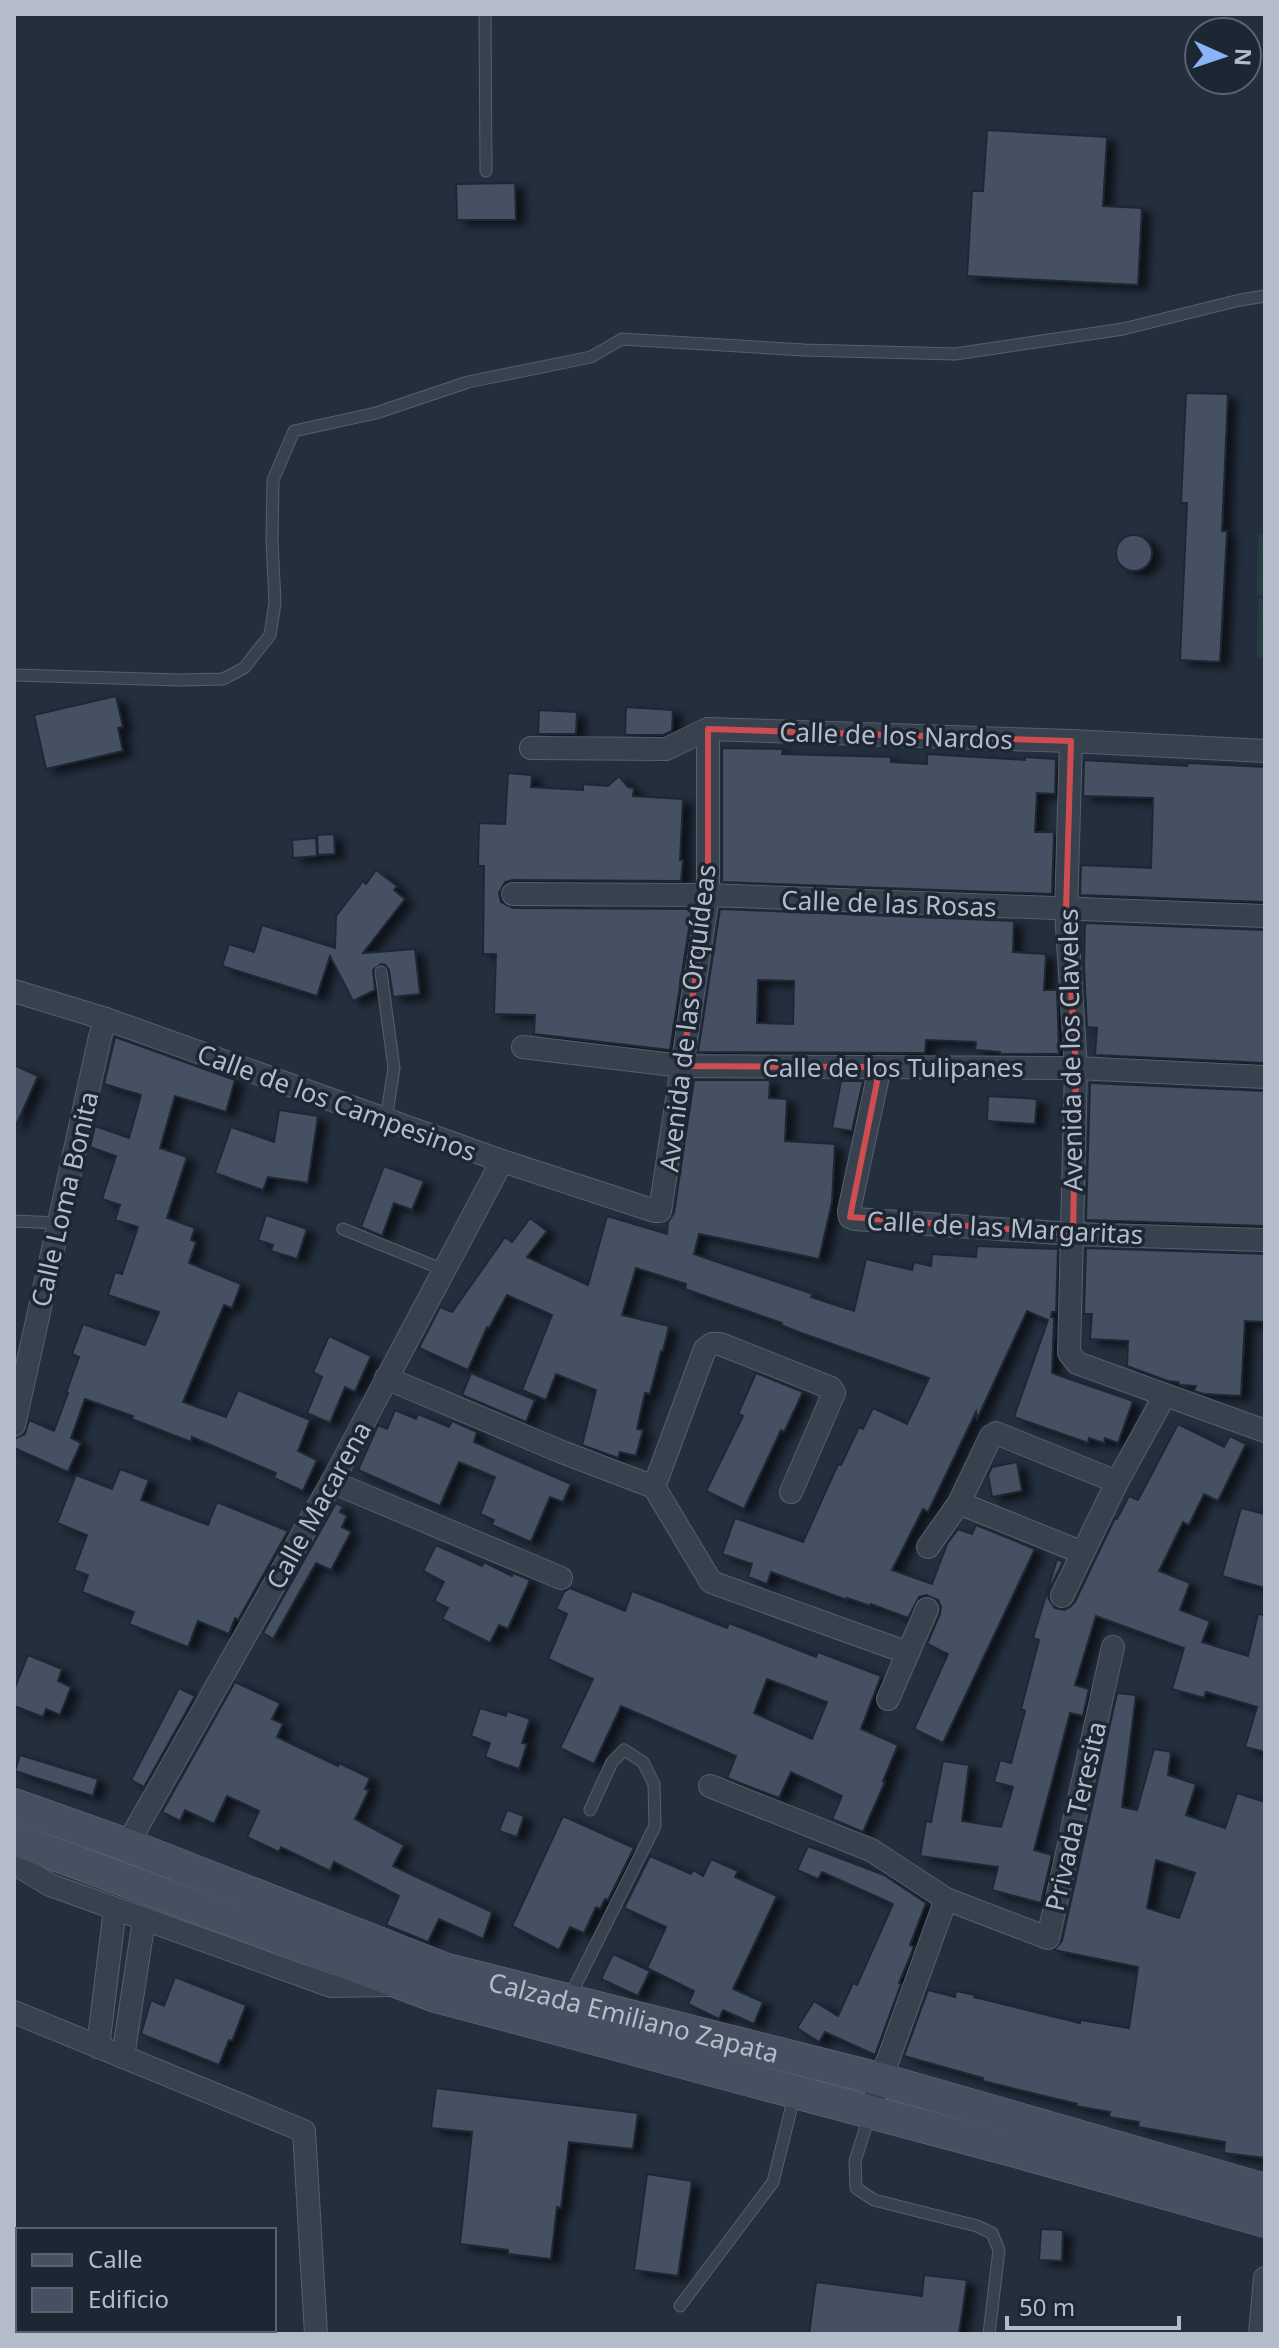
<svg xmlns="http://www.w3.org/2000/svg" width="1279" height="2348" viewBox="0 0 1279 2348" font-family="'Noto Sans',sans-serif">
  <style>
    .green { fill: #263c3f }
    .building { fill: #455162; stroke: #1f2835; stroke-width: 2; fill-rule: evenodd; filter: url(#shadow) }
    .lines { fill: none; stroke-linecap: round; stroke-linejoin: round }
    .lane-casing { stroke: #565f6c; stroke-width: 13 }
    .street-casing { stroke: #565f6c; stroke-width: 24 }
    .secondary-casing { stroke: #565f6c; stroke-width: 34 }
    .lane { stroke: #38414e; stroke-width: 11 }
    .street { stroke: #38414e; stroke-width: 22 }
    .secondary { stroke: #465061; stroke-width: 32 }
    .marked { fill: none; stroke: #ce4d50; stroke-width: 6; stroke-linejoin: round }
    .labels { text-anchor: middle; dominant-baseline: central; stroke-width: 7; stroke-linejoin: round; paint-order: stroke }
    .street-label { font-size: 26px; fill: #b4bcc9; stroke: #1d2633 }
  </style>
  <defs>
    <filter id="shadow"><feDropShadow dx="9" dy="5" stdDeviation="4" flood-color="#0009"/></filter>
  </defs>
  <rect width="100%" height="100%" fill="#242f3e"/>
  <g class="green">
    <polygon points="1258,535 1265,535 1265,595 1257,595"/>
    <polygon points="1258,598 1265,598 1265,658 1257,658"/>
  </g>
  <g class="building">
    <polygon points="987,130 1107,137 1103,206 1142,208 1138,285 967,276 972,191 983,191"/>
    <polygon points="515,183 516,220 457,220 456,184"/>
    <polygon points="1186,393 1228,394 1222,531 1227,531 1220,662 1180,660 1187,503 1181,503"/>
    <circle cx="1134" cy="553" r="18"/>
    <polygon points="116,696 123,727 118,728 123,751 46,769 34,715"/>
    <polygon points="626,707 673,710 672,731 663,735 625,735"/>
    <polygon points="539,710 577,712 576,734 538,734"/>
    <polygon points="722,748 783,749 782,754 891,757 891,762 927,764 927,754 1025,760 1025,757 1056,759 1055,794 1037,793 1035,832 1054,832 1052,894 722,882"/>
    <polygon points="1084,760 1187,766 1188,763 1265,767 1265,902 1080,895 1081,865 1151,868 1153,798 1083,796"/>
    <polygon points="508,773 532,775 531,787 583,790 583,784 608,786 619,776 628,787 634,788 633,796 683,799 680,860 683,860 681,881 513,880 505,882 499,893 501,902 513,908 692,909 670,1050 534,1034 535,1015 494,1014 496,954 483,954 484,866 478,866 479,823 505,824"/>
    <polygon points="334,834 335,854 318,855 317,835"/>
    <polygon points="316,838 317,856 293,858 292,840"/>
    <polygon points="376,870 397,886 394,890 405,899 363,953 415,949 420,994 393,997 389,970 385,965 381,964 373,970 375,990 353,1001 330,956 317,996 222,966 229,944 254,952 262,925 335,948 336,916 363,881 366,884"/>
    <path d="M720,909L1014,921L1013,952L1046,954L1044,990H1057L1059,1054H1000V1052L975,1050L976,1042L926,1040L925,1053L698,1052ZM758,980L794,981L793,1024L757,1023Z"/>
    <polygon points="1085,923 1265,930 1265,1063 1095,1055 1097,1028 1087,1027 1084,966"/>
    <polygon points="115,1037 235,1080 226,1112 175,1096 160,1148 187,1157 167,1218 195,1228 191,1240 196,1242 189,1263 241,1284 232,1308 224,1305 183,1402 226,1417 238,1390 310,1420 298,1451 317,1460 303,1491 274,1478 276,1473 192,1437 191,1442 132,1419 133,1416 85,1399 71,1438 81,1443 68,1472 14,1448 14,1439 25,1434 29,1420 54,1431 68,1393 66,1393 79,1357 72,1354 83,1324 145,1345 159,1312 108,1295 115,1272 122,1274 138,1227 115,1220 120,1205 102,1199 116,1156 90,1147 95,1126 129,1138 141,1095 104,1084"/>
    <polygon points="14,1065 38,1076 14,1130"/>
    <polygon points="694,1080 770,1080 769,1098 787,1099 785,1141 835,1144 832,1202 819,1259 699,1234 694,1254 813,1294 811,1297 854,1311 866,1259 912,1270 914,1262 931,1266 932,1254 976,1257 977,1246 1058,1249 1056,1312 1052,1312 1051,1317 1054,1318 1052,1373 1133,1401 1118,1443 1105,1438 1104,1443 1089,1438 1088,1443 1014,1417 1048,1320 1027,1311 977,1419 976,1412 928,1512 923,1509 892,1570 932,1584 947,1544 958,1529 972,1534 976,1525 1035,1549 943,1743 914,1729 948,1654 927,1644 940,1614 941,1607 938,1600 926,1595 919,1597 908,1618 871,1604 870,1606 847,1598 847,1600 771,1572 767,1584 748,1577 752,1564 722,1554 735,1518 803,1542 838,1464 841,1465 859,1427 863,1429 873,1408 907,1424 929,1378 801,1333 781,1325 782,1323 685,1289 686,1284 636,1268 622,1315 669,1326 663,1351 661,1351 650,1394 645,1393 637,1429 643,1430 636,1456 620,1452 618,1458 582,1445 596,1390 556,1374 546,1400 522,1390 552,1315 507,1295 489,1328 487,1327 468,1370 419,1348 440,1307 452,1312 505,1237 512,1242 530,1218 547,1231 527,1257 588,1285 607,1216 667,1234 668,1222 674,1213"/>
    <polygon points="841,1081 863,1081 852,1131 832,1128"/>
    <polygon points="1090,1083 1265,1091 1265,1226 1086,1220"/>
    <polygon points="988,1096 1037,1099 1035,1124 987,1121"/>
    <polygon points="279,1110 318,1116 308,1183 268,1177 263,1190 215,1173 231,1127 274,1142"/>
    <polygon points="384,1166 424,1181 412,1210 394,1203 382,1236 361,1227"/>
    <polygon points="266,1215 307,1229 297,1259 271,1251 273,1245 258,1240"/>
    <polygon points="1086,1248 1265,1254 1265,1322 1245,1321 1241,1396 1204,1394 1194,1391 1196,1386 1180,1385 1178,1382 1168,1381 1127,1366 1128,1341 1090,1339 1092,1314 1084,1314"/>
    <polygon points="329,1336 371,1356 355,1392 345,1387 330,1423 307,1413 322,1377 313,1372"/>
    <polygon points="471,1373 535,1400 526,1422 462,1395"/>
    <polygon points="756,1373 803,1392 784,1432 781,1430 744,1509 706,1491 743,1416 738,1414"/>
    <polygon points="395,1410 416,1419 418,1414 449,1427 452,1421 477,1432 474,1442 571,1484 563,1502 550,1497 531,1542 492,1525 494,1520 480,1514 495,1477 459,1462 440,1506 358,1470 378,1425 387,1429"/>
    <polygon points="1178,1424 1224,1447 1230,1436 1246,1444 1218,1501 1204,1494 1189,1525 1183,1522 1159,1571 1190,1583 1180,1610 1210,1621 1202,1642 1248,1656 1258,1614 1265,1615 1265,1752 1245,1747 1257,1707 1206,1692 1204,1698 1172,1689 1184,1648 1096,1616 1075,1685 1089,1689 1083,1716 1070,1713 1034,1850 1052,1855 1041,1903 992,1890 998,1867 920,1856 926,1821 931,1822 943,1761 969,1765 962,1821 1001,1827 1013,1787 994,1782 1000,1760 1011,1763 1025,1711 1021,1709 1039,1640 1033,1638 1057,1559 1063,1562 1049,1590 1048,1598 1055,1608 1064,1610 1070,1607 1075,1602 1115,1518 1117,1519 1129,1496 1138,1500"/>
    <polygon points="1017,1462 1022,1491 992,1497 988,1475 992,1467"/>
    <polygon points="120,1469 149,1480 141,1500 208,1525 217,1502 288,1531 238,1620 235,1618 229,1634 198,1621 188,1647 129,1624 134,1612 82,1592 88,1575 74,1570 87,1535 57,1523 76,1475 112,1489"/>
    <polygon points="336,1503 343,1507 340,1512 347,1516 342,1527 351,1532 331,1570 316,1563 273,1639 263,1633"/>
    <polygon points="1241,1508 1265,1514 1265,1588 1222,1576"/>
    <polygon points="436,1545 482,1566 484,1562 512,1576 513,1573 530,1580 508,1629 499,1625 490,1643 442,1619 448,1608 434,1601 444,1582 423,1571"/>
    <path d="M570,1588L625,1611L632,1591L727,1628L729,1623L816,1657L818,1652L881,1676L861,1729L898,1745L883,1781L885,1782L863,1832L832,1819L842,1796L791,1772L779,1798L727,1778L736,1756L621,1706L594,1764L560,1748L593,1679L548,1659L567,1614L556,1609L564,1592ZM767,1679L827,1702L812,1739L754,1713Z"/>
    <polygon points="28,1655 62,1669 58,1681 71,1687 60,1715 46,1709 43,1717 14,1706 14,1690"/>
    <polygon points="235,1682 280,1703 272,1719 283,1724 277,1737 338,1766 339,1763 370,1778 365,1789 369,1790 355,1819 404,1845 393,1866 492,1912 483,1939 439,1919 428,1942 386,1925 399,1896 334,1862 330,1871 281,1847 279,1852 247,1837 259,1811 227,1796 214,1824 185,1810 180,1821 162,1812"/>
    <polygon points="179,1688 195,1696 144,1787 131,1780"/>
    <path d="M1117,1693L1136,1695L1122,1807L1137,1810L1154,1749L1171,1752L1168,1775L1196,1784L1186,1815L1225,1828L1237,1793L1265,1802V2158L1224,2153L1225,2142L1138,2127L1139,2122L1109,2117L1110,2112L1076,2106L1077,2104L983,2081V2078L904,2056L928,1990L955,1997L956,1991L975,1995L974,1997L1080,2023L1081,2020L1129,2028L1138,1967L1054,1950L1062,1941ZM1156,1860L1195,1873L1179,1918L1147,1908Z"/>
    <polygon points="480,1708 506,1716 507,1711 530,1719 522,1743 527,1744 519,1769 485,1757 490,1743 471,1736"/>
    <polygon points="20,1755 98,1779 93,1796 15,1771"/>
    <polygon points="507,1810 524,1816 517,1837 499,1831"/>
    <polygon points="563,1816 634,1848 608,1900 605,1899 600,1909 596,1907 584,1933 570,1927 559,1950 512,1926"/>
    <polygon points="808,1846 884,1875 926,1903 910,1945 914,1947 899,1983 901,1984 875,2055 825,2032 819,2042 797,2028 814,2001 838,2016 853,1983 857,1985 893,1904 822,1872 818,1879 797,1870"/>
    <polygon points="650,1856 691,1874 693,1870 703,1876 711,1859 738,1871 735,1877 777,1896 733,1989 763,2002 754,2024 723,2010 719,2019 688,2004 694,1991 647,1968 666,1927 624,1908"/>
    <polygon points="613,1954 650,1971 638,1996 601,1979"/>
    <polygon points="175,1977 246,2005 232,2041 229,2040 219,2065 141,2034 151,2000 164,2006"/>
    <polygon points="436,2088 638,2113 633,2149 569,2142 561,2208 557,2207 551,2259 508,2254 508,2250 460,2244 472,2132 431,2128"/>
    <polygon points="647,2174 692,2181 678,2276 634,2270"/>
    <polygon points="1041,2229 1063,2230 1062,2261 1039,2260"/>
    <polygon points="924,2275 967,2280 959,2334 809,2334 816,2282 922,2296"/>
  </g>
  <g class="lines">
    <g class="lane-casing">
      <g id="lane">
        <polyline points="485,14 486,171"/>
        <polyline points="14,675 179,680 223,679 244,668 270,635 275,603 272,540 273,480 294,431 376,413 468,382 591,357 622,339 804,350 955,354 1123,329 1240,300 1265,296"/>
        <polyline points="381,972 394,1068 386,1119"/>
        <polyline points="14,1221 59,1223"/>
        <polyline points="343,1229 444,1270"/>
        <polyline points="569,1998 655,1826 654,1784 643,1762 624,1750 612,1762 590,1810"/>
        <polyline points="870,2114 855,2161 856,2188 874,2200 977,2226 992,2233 999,2250 989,2334"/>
        <polyline points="680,2306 773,2182 795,2093"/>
      </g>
    </g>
    <g class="street-casing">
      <g id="street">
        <polyline points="1071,741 1066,910 1076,1068 1069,1353 1077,1363 1265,1431"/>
        <polyline points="531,748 666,749 708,729 1071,741 1265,751"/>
        <polyline points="513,894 708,895 1265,916"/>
        <polyline points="14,991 106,1019 502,1161 655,1211 660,1211 708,895 708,729"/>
        <polyline points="523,1047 682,1066 1076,1068 1265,1077"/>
        <polyline points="880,1067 849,1211 850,1217 855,1219 1073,1234 1265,1240"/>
        <polyline points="386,1378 562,1452 654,1487 711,1582 908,1653"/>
        <polyline points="14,1425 100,1037 106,1019"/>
        <polyline points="332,1482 561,1578"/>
        <polyline points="654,1487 705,1349 712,1344 720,1344 831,1388 834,1393 791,1492"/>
        <polyline points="959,1503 1083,1553"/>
        <polyline points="928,1547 959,1503 991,1436 996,1433 1117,1482"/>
        <polyline points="1062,1596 1117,1482 1165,1395"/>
        <polyline points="888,1699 927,1609"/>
        <polyline points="710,1786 871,1850 946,1899 1048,1938 1113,1647"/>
        <polyline points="127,1845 332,1482 502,1161"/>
        <polyline points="14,1863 50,1885 331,1986 389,1985"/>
        <polyline points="14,2012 304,2131 316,2334"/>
        <polyline points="98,2047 115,1909"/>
        <polyline points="123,2057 144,1920"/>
        <polyline points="876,2093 946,1899"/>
        <polyline points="14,2248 18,2250"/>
        <polyline points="212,2330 222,2334"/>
        <polyline points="1260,2334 1265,2278"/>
      </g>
    </g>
    <g class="secondary-casing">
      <g id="secondary">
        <path id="s1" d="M14,1805L127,1845L447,1970L879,2079L1265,2190"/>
        <polyline points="14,1839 436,1996 1016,2151 1265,2221"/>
      </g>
    </g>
    <use href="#lane" class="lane"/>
    <use href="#street" class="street"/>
    <use href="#secondary" class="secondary"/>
  </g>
  <path class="marked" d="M708,729L1071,741L1066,910L1076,1068L1073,1234L850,1217L880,1067L682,1066L708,895Z"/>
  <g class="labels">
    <g class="street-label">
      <text transform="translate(896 735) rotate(2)">Calle de los Nardos</text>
      <text transform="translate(889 903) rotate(2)">Calle de las Rosas</text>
      <text transform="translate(687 1018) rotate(-83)">Avenida de las Orquídeas</text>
      <text transform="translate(1070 1050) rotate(-91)">Avenida de los Claveles</text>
      <text x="893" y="1067">Calle de los Tulipanes</text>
      <text transform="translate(337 1102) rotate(20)">Calle de los Campesinos</text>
      <text transform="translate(64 1199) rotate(-77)">Calle Loma Bonita</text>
      <text transform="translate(1005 1227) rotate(3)">Calle de las Margaritas</text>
      <text transform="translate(318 1505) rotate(-61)">Calle Macarena</text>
      <text transform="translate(1075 1816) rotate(-77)">Privada Teresita</text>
      <text stroke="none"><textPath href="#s1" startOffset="656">Calzada Emiliano Zapata</textPath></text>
    </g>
  </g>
  <rect width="1279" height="2348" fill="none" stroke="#b4bcc9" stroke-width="32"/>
  <rect x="16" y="2228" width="260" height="104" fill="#1d2633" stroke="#59626f" stroke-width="2"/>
  <rect x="32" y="2254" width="40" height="12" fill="#465061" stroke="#59626f" stroke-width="2"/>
  <text x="88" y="2268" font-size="24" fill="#b4bcc9">Calle</text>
  <rect x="32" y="2288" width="40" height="24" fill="#455162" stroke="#59626f" stroke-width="2"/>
  <text x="88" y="2308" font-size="24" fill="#b4bcc9">Edificio</text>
  <g transform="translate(1223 56) rotate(93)"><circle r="38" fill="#1d2633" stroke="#59626f" stroke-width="2"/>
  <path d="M0-6L14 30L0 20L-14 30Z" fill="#8ab4f8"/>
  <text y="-12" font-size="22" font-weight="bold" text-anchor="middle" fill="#b4bcc9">N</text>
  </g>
  <path d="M1007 2316v12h172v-12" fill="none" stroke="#b4bcc9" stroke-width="4"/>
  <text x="1019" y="2316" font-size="24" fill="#b4bcc9" stroke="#1d2633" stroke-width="6" paint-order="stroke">50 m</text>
</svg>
